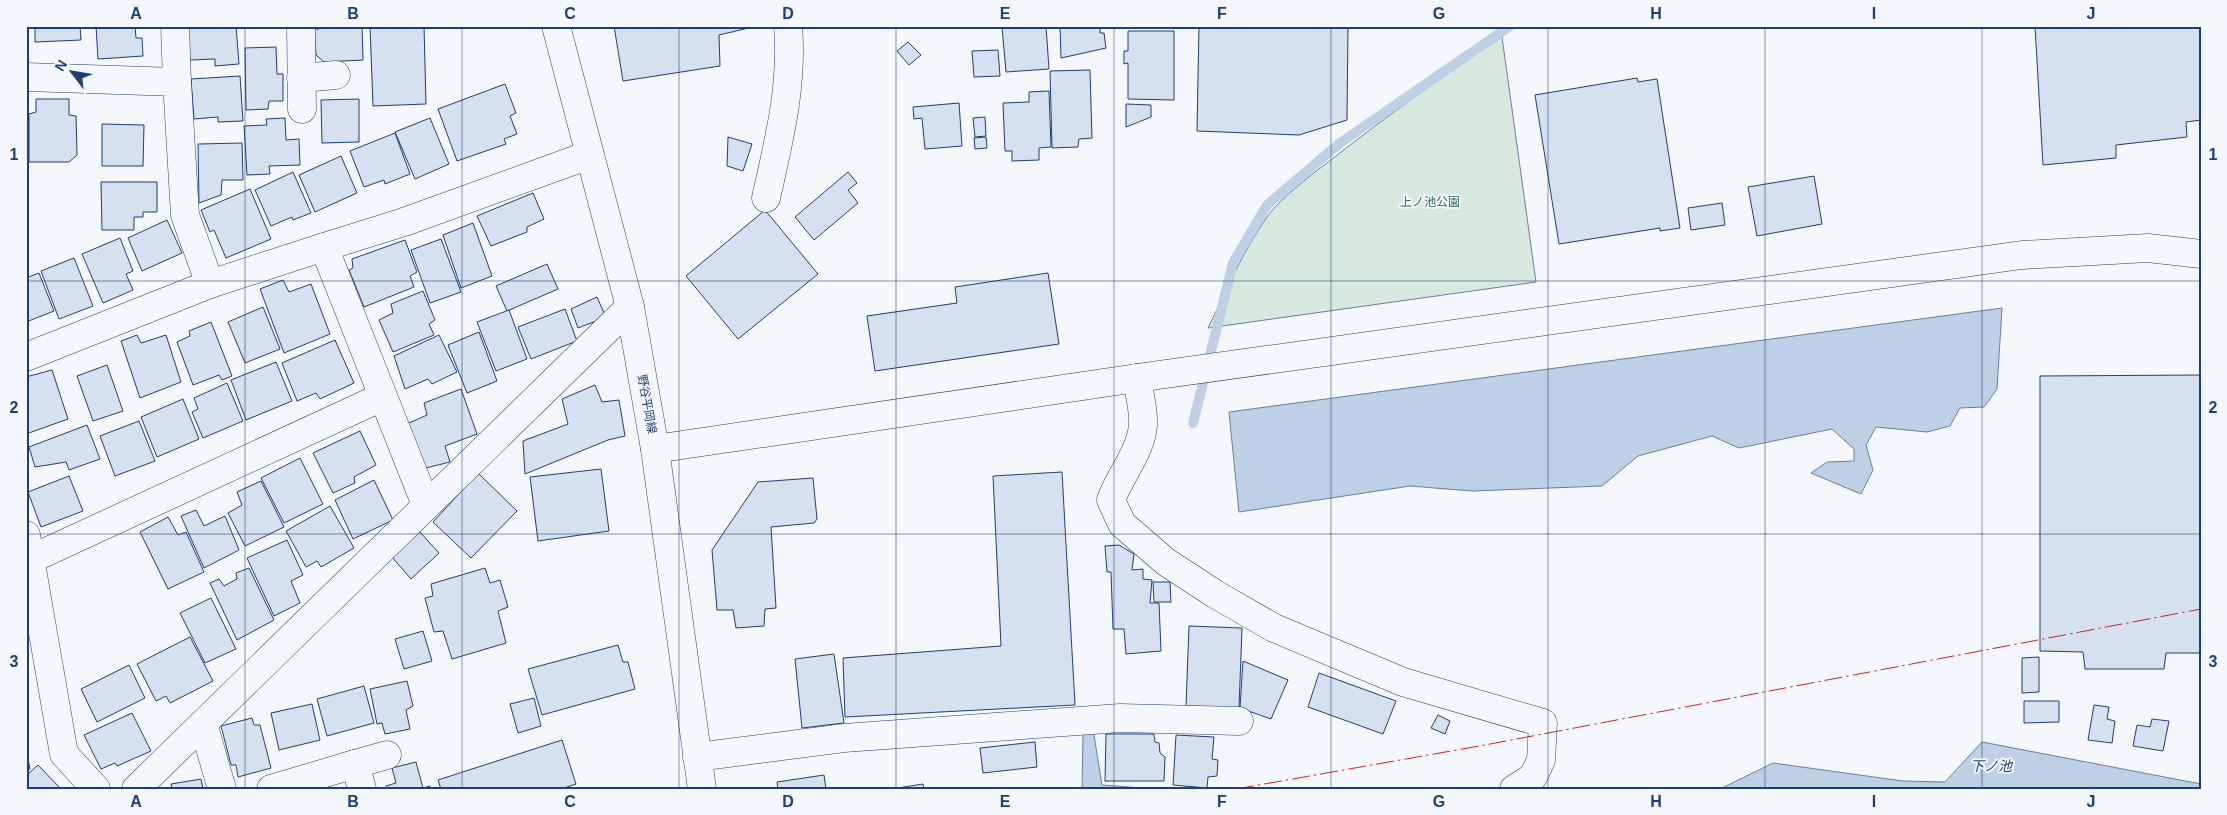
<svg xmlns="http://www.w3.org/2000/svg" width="2227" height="815" viewBox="0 0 2227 815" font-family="Helvetica,'Noto Sans JP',sans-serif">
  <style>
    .green { fill: #d7e8df; stroke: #687fa3 }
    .water { fill: #bed0e5; stroke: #687fa3 }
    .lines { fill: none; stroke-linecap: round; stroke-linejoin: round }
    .stream { stroke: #bed0e5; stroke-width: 10 }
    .building { fill: #d5e0f0; stroke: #1d3f73 }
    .street-casing { stroke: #1d3f73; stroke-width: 29 }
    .secondary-casing { stroke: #1d3f73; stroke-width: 29 }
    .street { stroke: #f4f7fb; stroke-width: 28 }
    .secondary { stroke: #f4f7fb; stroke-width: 28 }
    .power { stroke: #c62828; stroke-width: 1; stroke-dasharray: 18 4 2.5 4; stroke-linecap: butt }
    .grid { fill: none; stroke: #1d3f73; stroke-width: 1; stroke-opacity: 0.55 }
    .labels { text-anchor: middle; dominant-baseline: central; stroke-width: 4; stroke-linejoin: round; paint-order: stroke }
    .park-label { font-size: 12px; fill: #2c6c60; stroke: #f4f7fb }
    .street-label { font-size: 12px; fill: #1d3f73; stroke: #f4f7fb }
    .water-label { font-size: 14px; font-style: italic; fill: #1d3f73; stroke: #f4f7fb }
    .neatline { fill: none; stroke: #1d3f73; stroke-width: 2 }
    .grid-label { font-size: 16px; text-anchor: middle; font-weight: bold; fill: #1d3f73 }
  </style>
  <rect width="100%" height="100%" fill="#f4f7fb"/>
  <path class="green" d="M1502,37L1536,282L1208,328C1226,291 1243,251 1267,217C1280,198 1314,173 1332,159C1387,116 1444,75 1502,37Z"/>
  <g class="water">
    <polygon points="2002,308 1997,389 1984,407 1960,408 1950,426 1927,432 1876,427 1866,445 1873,470 1861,494 1811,473 1827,462 1854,461 1854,449 1832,429 1739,448 1712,436 1638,456 1602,486 1472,491 1410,486 1239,512 1229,412"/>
    <polygon points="1093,729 1102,785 1156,789 1082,789 1083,734"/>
    <polygon points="1982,742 2201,784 2201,789 1720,789 1773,763 1903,781 1945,782"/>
  </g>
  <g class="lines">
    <polyline class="stream" points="1193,423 1233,263 1267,205 1340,143 1510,26"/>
  </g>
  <g class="building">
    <polygon points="26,26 80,26 81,40 35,42 35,28 26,29"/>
    <polygon points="96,26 135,26 136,38 142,38 143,56 98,59"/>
    <polygon points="187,26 236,26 239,64 215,66 215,59 190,60"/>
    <polygon points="319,26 362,26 363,60 324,62 316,55 314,29 319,29"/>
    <polygon points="370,26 424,26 426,104 373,106"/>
    <polygon points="614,26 752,26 753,27 719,35 720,66 623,81"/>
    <polygon points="1046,26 1049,69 1006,72 1002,27"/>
    <polygon points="1060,26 1100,26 1100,33 1104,33 1106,48 1061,58"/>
    <polygon points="1199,26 1348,26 1347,120 1299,135 1197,131"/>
    <polygon points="2035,26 2201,26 2201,120 2186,122 2187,137 2116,145 2116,158 2043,165"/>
    <polygon points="1128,31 1174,31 1174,100 1128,99 1128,63 1124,64 1124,51 1128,51"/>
    <polygon points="908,42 921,55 909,65 897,51"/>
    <polygon points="276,47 277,74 283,74 283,101 269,101 268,109 246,110 245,48"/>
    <polygon points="998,50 1000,76 974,77 972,51"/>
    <polygon points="1090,70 1092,138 1079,139 1078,147 1052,148 1050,71"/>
    <polygon points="240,76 243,121 218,122 218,117 194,119 191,79"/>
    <polygon points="1637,78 1638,82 1657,79 1680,228 1660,231 1660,228 1559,244 1535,95"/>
    <polygon points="505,84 516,113 510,116 517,134 504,139 506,144 457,161 438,109"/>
    <polygon points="1049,91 1051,147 1039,148 1039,160 1012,161 1012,151 1005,151 1003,103 1029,102 1029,92"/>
    <polygon points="36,99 69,99 69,115 76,116 77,155 69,162 29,162 29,114 36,112"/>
    <polygon points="359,99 359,142 322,143 321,100"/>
    <polygon points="959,103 962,146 925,149 922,118 914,119 913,107"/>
    <polygon points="1126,104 1151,105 1151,117 1126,127"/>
    <polygon points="985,117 986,136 975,137 973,118"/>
    <polygon points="285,118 286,140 299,139 300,165 269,166 270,174 247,175 244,126 267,125 266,119"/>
    <polygon points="430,118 449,164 415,179 395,132"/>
    <polygon points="102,124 144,125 143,166 102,166"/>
    <polygon points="395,133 410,174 385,184 384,180 364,187 350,151"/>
    <polygon points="728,137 752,144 743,171 727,166"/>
    <polygon points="986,137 987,148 975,149 974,138"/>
    <polygon points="242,143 243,180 222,180 221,195 199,203 198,144"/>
    <polygon points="341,156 357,193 315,212 299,175"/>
    <polygon points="293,172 311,213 293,220 292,217 271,226 255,190"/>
    <polygon points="848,172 857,183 848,190 858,203 814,240 795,217"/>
    <polygon points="1814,176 1822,224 1757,236 1748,187"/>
    <polygon points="101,182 157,182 157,212 143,212 143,217 134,217 134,230 102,230"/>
    <polygon points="250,189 271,239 226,258 214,230 210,232 201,210"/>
    <polygon points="533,193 544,219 527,227 527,232 491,246 477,216"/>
    <polygon points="1722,203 1725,225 1691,230 1688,208"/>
    <polygon points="765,210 818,274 738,339 686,276"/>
    <polygon points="167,220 182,253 142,271 128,238"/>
    <polygon points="473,223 492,276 461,288 443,235"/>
    <polygon points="120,238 133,271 126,274 133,290 103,303 82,254"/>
    <polygon points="441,239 461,292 430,303 411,250"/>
    <polygon points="405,240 417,272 410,276 414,287 364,307 349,270 353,268 352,259"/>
    <polygon points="74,258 93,306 59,319 41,271"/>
    <polygon points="547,264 558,289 507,311 496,286"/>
    <polygon points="39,273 54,311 26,322 26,278"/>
    <polygon points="1048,273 1059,344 875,371 867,316 957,303 955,287"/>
    <polygon points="283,280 289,292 311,284 330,334 284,353 260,289"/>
    <polygon points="423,291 435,320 429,324 434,335 393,352 379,320 393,313 391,304"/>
    <polygon points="597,297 604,313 599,320 578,328 571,309"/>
    <polygon points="263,307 280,349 245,363 228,322"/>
    <polygon points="565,309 577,341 531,359 518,327"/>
    <polygon points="509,310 527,359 496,371 477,322"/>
    <polygon points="211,322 232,376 222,380 219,375 193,385 177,342 190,336 189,331"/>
    <polygon points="479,332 497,381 467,393 448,345"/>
    <polygon points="137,335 141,343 166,335 181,382 140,398 121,341"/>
    <polygon points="439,335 457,372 432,384 428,379 405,389 394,356"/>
    <polygon points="335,340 354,383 320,399 316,393 297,401 282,363"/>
    <polygon points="276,362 292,401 246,420 231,380"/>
    <polygon points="107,365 123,411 93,421 77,376"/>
    <polygon points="52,370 68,419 26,434 26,377"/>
    <polygon points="2201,375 2201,653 2166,653 2164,669 2085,669 2083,652 2040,651 2040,376"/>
    <polygon points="227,383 243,421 203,438 192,412 198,409 194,398"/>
    <polygon points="595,385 602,402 619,400 625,436 608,440 525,474 523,441 568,424 562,399"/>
    <polygon points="461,389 477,434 445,446 450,462 426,468 407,424 427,415 424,403"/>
    <polygon points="183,399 199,439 157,457 141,417"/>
    <polygon points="139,421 155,461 115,476 100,436"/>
    <polygon points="87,425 100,459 69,470 66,462 35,467 29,447"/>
    <polygon points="360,431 376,465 354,477 355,483 333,493 313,453"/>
    <polygon points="300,458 323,504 284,523 261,478"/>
    <polygon points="601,469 609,531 538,541 530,477"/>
    <polygon points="1062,472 1075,705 845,717 843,658 1001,646 993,476"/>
    <polygon points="478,473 517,511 471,558 433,522"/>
    <polygon points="69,476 83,511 41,527 28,492"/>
    <polygon points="813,478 817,519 814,523 771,527 776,608 765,609 764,626 736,628 733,610 717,610 712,550 758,482"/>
    <polygon points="374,480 393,520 353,539 335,500"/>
    <polygon points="261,481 284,527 245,546 228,513 242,505 237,492"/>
    <polygon points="330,506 354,548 321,567 317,561 306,567 286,531"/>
    <polygon points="196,510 204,526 225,516 239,550 204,568 181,516"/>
    <polygon points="168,517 178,535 186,532 204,572 168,589 140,532"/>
    <polygon points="419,531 439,553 411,579 391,556"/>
    <polygon points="287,540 303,575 291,581 300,603 274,616 247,558"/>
    <polygon points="1119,545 1134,554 1132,570 1143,569 1143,579 1152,580 1150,603 1159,603 1161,651 1126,654 1124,629 1113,629 1111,572 1107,572 1105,546"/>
    <polygon points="249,568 274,620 237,640 210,583 219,579 224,586 237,579 236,573"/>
    <polygon points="485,568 490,583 500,580 508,607 498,611 506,643 452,659 443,631 434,632 425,598 433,596 431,584"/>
    <polygon points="1153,582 1170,582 1171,602 1154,602"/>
    <polygon points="211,598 236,649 205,663 180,613"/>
    <polygon points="1189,626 1242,628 1239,708 1186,706"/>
    <polygon points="423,631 432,661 404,669 395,639"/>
    <polygon points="190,637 213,681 170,703 166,696 156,701 137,664"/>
    <polygon points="618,645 623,662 628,662 635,689 542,715 528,669"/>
    <polygon points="834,654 844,723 802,728 795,659"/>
    <polygon points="2039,657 2039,692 2022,693 2022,658"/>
    <polygon points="1243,661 1288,680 1271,719 1240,708"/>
    <polygon points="129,665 145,698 97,722 81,689"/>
    <polygon points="1319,673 1396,701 1383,734 1308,707"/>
    <polygon points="407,681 413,706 406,710 410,729 385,734 382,723 377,724 370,689"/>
    <polygon points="364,686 374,723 327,736 317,699"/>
    <polygon points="534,698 541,726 518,733 510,704"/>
    <polygon points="2024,701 2059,701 2059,722 2024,723"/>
    <polygon points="312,704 320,740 279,750 271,713"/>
    <polygon points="2094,705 2109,707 2107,719 2115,721 2112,743 2088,740"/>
    <polygon points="132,713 151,751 117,766 115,763 101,769 84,735"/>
    <polygon points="1438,715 1450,721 1445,734 1431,728"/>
    <polygon points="252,718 254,725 260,725 271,768 238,777 236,765 231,765 221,726"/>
    <polygon points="2152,719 2169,721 2163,751 2133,746 2137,725 2150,727"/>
    <polygon points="1106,734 1154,734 1155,742 1159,743 1160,753 1165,757 1164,781 1105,781"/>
    <polygon points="1176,735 1214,737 1212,759 1218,760 1217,776 1208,777 1207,788 1173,785"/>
    <polygon points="562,740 576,784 561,789 441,789 438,780"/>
    <polygon points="1035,742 1037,767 983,773 980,748"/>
    <polygon points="26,748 30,769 26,770"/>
    <polygon points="416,762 423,788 430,786 430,789 386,789 386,786 396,783 392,768"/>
    <polygon points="38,765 61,789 26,789 26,776"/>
    <polygon points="824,775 826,789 778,789 777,782"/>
    <polygon points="201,779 203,789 172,789 171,784"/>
    <polygon points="923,784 924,789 891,789"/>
  </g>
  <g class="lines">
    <g class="street-casing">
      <g id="street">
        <polyline points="175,26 177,82"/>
        <polyline points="301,26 302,109"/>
        <polyline points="26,77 177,82 185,215 210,284"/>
        <polyline points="301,78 336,75"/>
        <path d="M766,198C779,140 793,86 788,26"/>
        <polyline points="324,247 404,222 589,155"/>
        <polyline points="26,357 210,284 324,247 426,505"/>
        <path d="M1137,378C1139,393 1144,410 1143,425C1141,452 1120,475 1111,500L1122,524L1166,562L1215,594L1274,628L1403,682L1543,723L1541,760L1533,777L1514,789"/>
        <polyline points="26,535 64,754 96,789"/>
        <polyline points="31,559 382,397"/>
        <polyline points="203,724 222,789"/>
        <polyline points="697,757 844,738 1120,718 1239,721"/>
        <polyline points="355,764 387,755"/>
        <polyline points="136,789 630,307"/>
        <polyline points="271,789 355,764 362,789"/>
      </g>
    </g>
    <g class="secondary-casing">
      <g id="secondary">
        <polyline points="556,26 630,307 655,449 702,789"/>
        <polyline points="655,449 1137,378 2022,255 2148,248 2201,254"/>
      </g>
    </g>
    <use href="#street" class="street"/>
    <use href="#secondary" class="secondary"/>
    <polyline class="power" points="1236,789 1485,745 2201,609"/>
  </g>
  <path class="grid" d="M245,26V789M462,26V789M679,26V789M896,26V789M1114,26V789M1331,26V789M1548,26V789M1765,26V789M1982,26V789M26,281H2201M26,534H2201"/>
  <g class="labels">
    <g class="park-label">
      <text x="1430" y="202">上ノ池公園</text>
    </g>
    <g class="street-label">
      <text transform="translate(647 404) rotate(80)">野谷平岡線</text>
    </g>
    <g class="water-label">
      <text x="1991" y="766">下ノ池</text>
    </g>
  </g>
  <rect width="2227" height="815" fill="none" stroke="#f4f7fb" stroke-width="55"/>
  <g transform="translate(72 72) rotate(301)" stroke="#f4f7fb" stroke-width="4" paint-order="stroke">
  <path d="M0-4L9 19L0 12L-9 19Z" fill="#1d3f73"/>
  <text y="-8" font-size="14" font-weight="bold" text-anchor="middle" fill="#1d3f73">N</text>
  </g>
  <rect x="28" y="28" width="2172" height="760" class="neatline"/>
  <g class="grid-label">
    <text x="136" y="19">A</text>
    <text x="353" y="19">B</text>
    <text x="570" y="19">C</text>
    <text x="788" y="19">D</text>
    <text x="1005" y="19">E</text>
    <text x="1222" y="19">F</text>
    <text x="1439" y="19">G</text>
    <text x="1656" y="19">H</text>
    <text x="1874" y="19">I</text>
    <text x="2091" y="19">J</text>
    <text x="14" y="160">1</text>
    <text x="2213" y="160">1</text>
    <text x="14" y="413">2</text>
    <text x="2213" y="413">2</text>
    <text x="14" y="667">3</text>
    <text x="2213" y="667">3</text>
    <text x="136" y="807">A</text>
    <text x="353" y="807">B</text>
    <text x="570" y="807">C</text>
    <text x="788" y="807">D</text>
    <text x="1005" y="807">E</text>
    <text x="1222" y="807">F</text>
    <text x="1439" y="807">G</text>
    <text x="1656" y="807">H</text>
    <text x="1874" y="807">I</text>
    <text x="2091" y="807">J</text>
  </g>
</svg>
